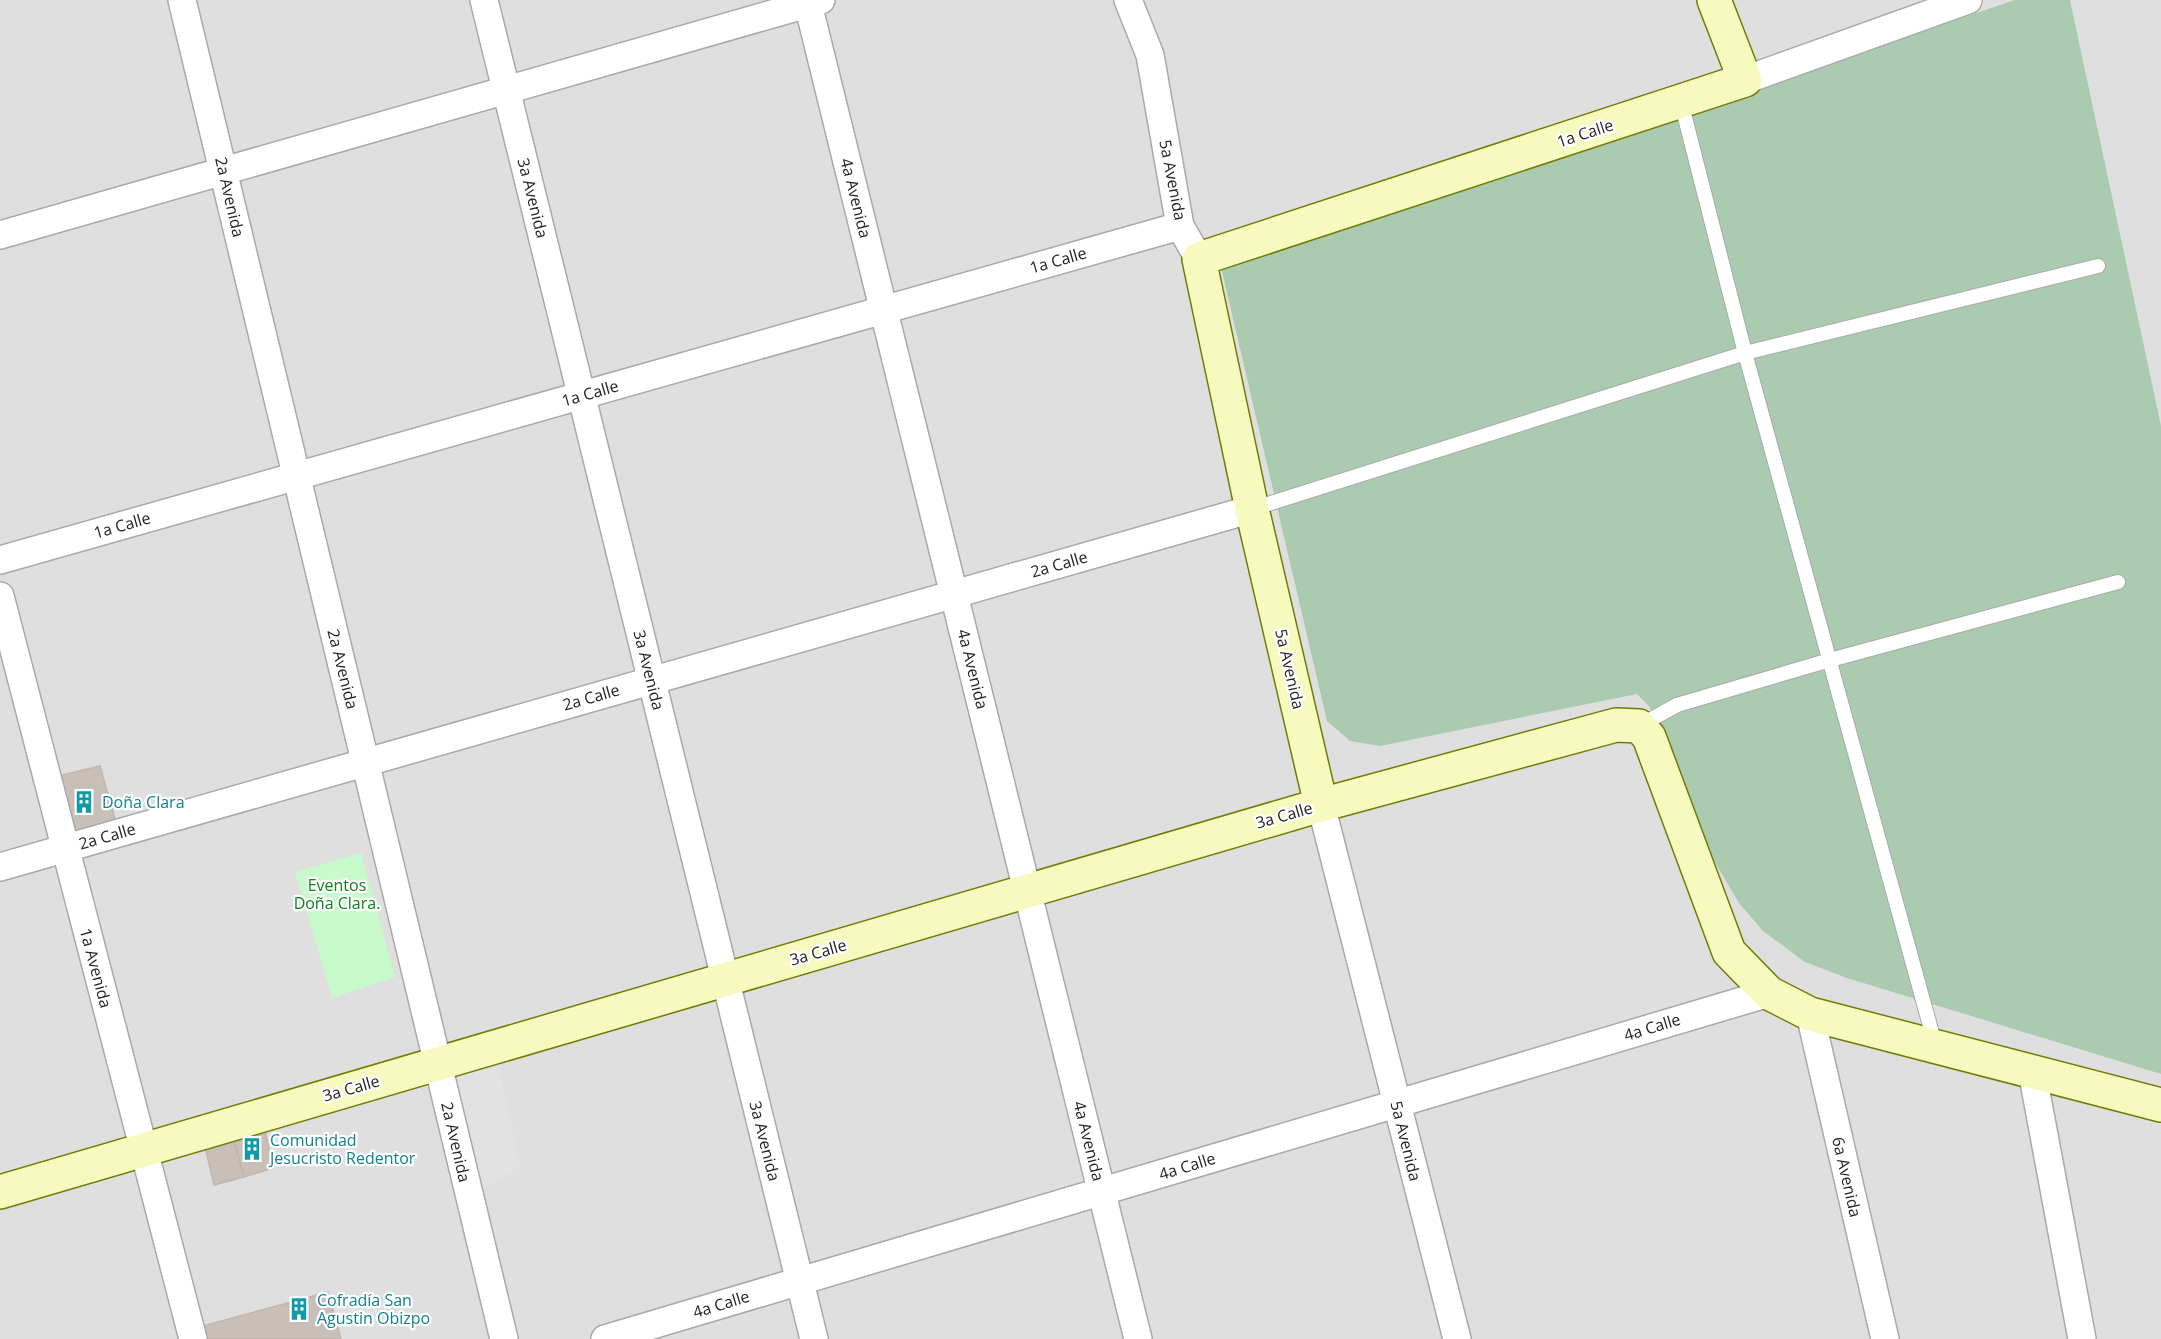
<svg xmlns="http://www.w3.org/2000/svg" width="2161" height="1339" viewBox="0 0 2161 1339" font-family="'Open Sans',sans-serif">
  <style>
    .residential { fill: #e0dfdf }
    .cemetery { fill: #aacbaf }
    .park { fill: #c8facc }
    .parking { fill: #e2e2e2 }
    .building { fill: #c7bfb8; stroke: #c4b6ab; stroke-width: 1.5 }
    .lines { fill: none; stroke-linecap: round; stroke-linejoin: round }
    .lane-casing { stroke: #a9a9a9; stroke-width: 16 }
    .street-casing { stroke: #a9a9a9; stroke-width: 30 }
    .secondary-casing { stroke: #707d05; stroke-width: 36 }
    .lane { stroke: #fff; stroke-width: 14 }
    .street { stroke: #fff; stroke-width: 27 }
    .secondary { stroke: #f7fabf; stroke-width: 33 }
    .labels { text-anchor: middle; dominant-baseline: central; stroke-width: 4.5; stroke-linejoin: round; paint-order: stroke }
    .street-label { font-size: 16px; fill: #222; stroke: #fff }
    .culture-label { font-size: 16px; fill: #0d838f; stroke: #fff; text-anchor: start }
    .park-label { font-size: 16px; fill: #0c8416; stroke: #fff }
  </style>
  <rect width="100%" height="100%" fill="#f2efe9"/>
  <rect class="residential" x="0" y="0" width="2161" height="1339"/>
  <polygon class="cemetery" points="2015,0 2070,0 2161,426 2161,1074 1847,978 1805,962 1763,931 1739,903 1712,857 1662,731 1649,706 1637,694 1380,746 1350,741 1327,721 1221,267"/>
  <polygon class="park" points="361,853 395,977 332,998 295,872"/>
  <polygon class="parking" points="496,1059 521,1166 469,1196 443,1086"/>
  <g class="building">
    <polygon points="100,766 117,826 69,838 50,778"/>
    <polygon points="263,1121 273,1168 244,1177 231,1131"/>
    <polygon points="231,1131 244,1177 214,1185 203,1138"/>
    <polygon points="328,1292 341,1339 206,1339 203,1326"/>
  </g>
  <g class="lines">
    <g class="lane-casing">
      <g id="lane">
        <polyline points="1681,102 1745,353 1935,1044"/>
        <polyline points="1252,509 1745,353 2098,266"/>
        <polyline points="1639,726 1677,705 1830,660 2118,582"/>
      </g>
    </g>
    <g class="street-casing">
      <g id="street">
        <polyline points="182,0 504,1339"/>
        <polyline points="484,0 814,1339"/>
        <polyline points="807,0 1138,1339"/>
        <polyline points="1128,0 1150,55 1180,226 1199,259"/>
        <polyline points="1745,80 1968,0"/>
        <polyline points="0,235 821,0"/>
        <polyline points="0,560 1180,226"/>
        <polyline points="0,596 193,1339"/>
        <polyline points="1321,805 1457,1339"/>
        <polyline points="0,867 1252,509"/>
        <polyline points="1810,1014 1885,1339"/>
        <polyline points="2032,1071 2082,1339"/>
        <polyline points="605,1339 1769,993"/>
      </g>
    </g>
    <g class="secondary-casing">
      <g id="secondary">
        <polyline points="1321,805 1252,509 1199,259 1745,80 1714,0"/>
        <polyline points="0,1192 1321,805 1616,725 1639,726 1649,737 1729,952 1769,993 1810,1014 2161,1105"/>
      </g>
    </g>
    <use href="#lane" class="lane"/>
    <use href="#street" class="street"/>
    <use href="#secondary" class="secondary"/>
  </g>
  <defs>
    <g id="building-bare" transform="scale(1.8)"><path d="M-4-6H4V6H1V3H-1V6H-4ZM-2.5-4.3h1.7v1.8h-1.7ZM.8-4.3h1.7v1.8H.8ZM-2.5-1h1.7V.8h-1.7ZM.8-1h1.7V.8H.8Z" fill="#0f9aa8" stroke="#fff" stroke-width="2.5" paint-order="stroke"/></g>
  </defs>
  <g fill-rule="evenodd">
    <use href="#building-bare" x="84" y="802"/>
    <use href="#building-bare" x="252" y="1149"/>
    <use href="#building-bare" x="299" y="1309"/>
  </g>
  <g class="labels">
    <g class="street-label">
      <text transform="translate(1585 133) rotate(-18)">1a Calle</text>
      <text transform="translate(1173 180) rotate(79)">5a Avenida</text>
      <text transform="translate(230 197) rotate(77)">2a Avenida</text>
      <text transform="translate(533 198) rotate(76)">3a Avenida</text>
      <text transform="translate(856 198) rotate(76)">4a Avenida</text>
      <text transform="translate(1058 260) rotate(-16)">1a Calle</text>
      <text transform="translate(590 393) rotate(-16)">1a Calle</text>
      <text transform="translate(122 525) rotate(-16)">1a Calle</text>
      <text transform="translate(1059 564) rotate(-16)">2a Calle</text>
      <text transform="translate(343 669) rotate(76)">2a Avenida</text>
      <text transform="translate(973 669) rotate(76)">4a Avenida</text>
      <text transform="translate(1290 669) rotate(77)">5a Avenida</text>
      <text transform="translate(649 670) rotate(76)">3a Avenida</text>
      <text transform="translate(591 697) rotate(-16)">2a Calle</text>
      <text transform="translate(1284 815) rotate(-16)">3a Calle</text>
      <text transform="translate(107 836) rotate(-16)">2a Calle</text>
      <text transform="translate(818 952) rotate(-16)">3a Calle</text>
      <text transform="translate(96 968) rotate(75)">1a Avenida</text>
      <text transform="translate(1652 1027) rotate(-17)">4a Calle</text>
      <text transform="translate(351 1088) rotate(-16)">3a Calle</text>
      <text transform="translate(765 1141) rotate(76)">3a Avenida</text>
      <text transform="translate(1089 1141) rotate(76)">4a Avenida</text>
      <text transform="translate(1406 1141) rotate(76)">5a Avenida</text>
      <text transform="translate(456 1142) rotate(77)">2a Avenida</text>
      <text transform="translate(1187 1166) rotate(-17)">4a Calle</text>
      <text transform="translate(1847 1177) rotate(77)">6a Avenida</text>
      <text transform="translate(721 1304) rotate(-17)">4a Calle</text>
    </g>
    <g class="culture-label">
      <text x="102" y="802">Doña Clara</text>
      <text x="270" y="1140">Comunidad<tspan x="270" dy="18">Jesucristo Redentor</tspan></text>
      <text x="317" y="1300">Cofradía San<tspan x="317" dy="18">Agustin Obizpo</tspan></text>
    </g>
    <g class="park-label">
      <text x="337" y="885">Eventos<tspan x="337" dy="18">Doña Clara.</tspan></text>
    </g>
  </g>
</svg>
